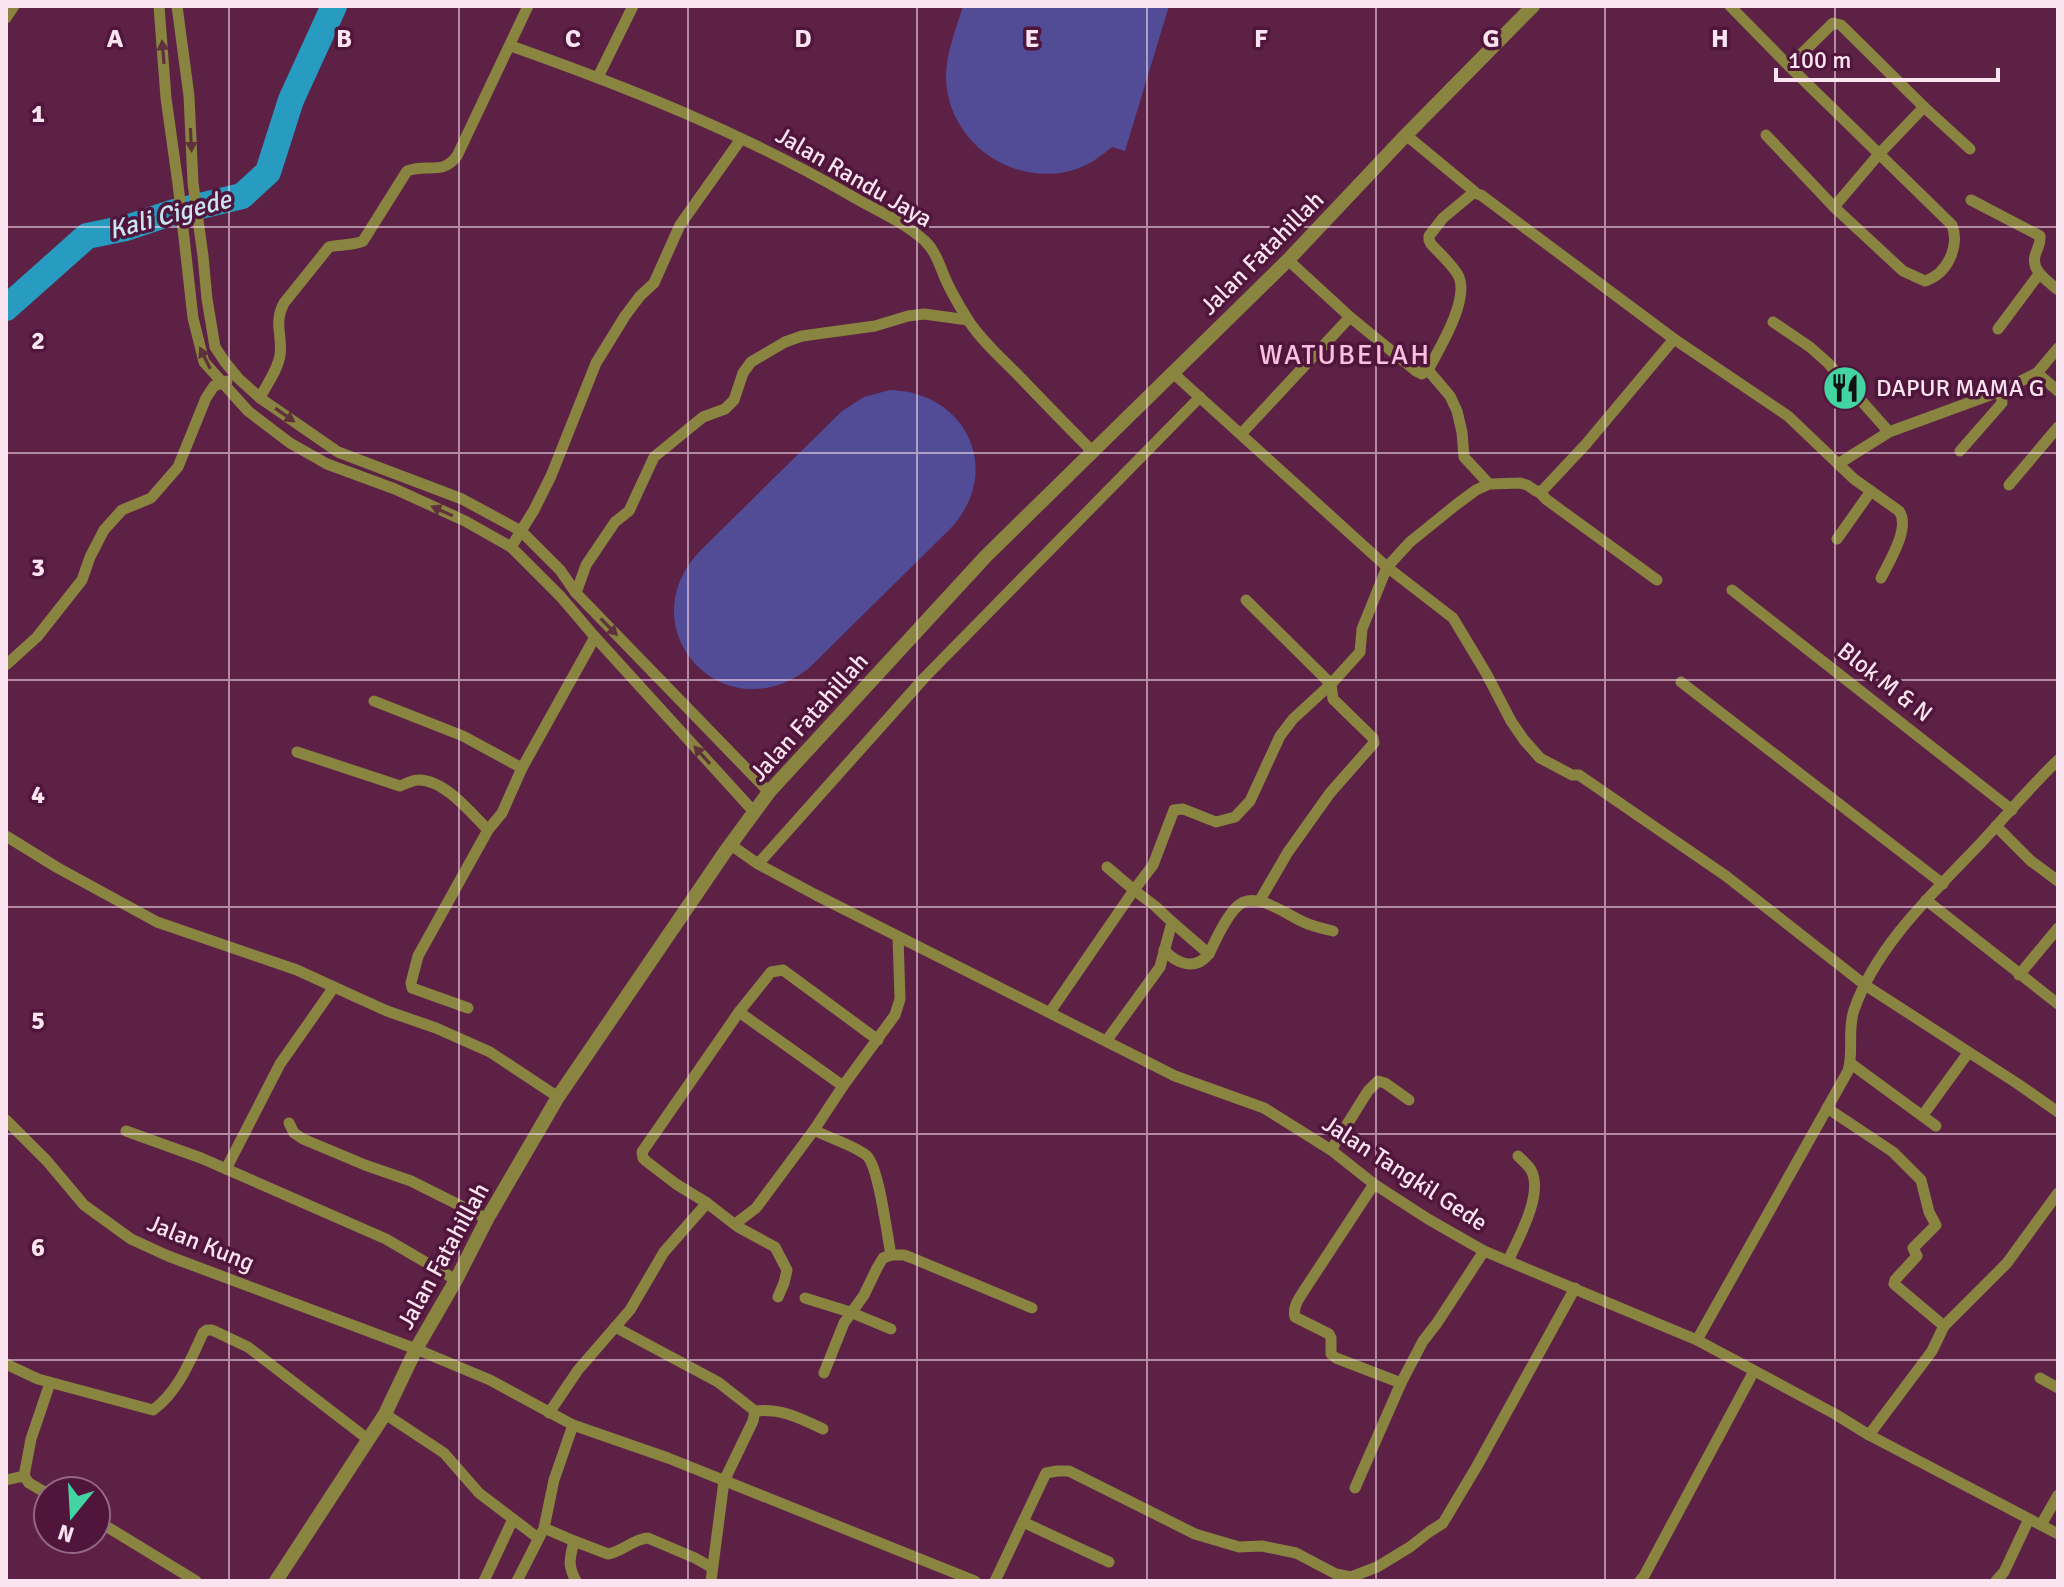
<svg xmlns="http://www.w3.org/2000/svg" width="2064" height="1587" viewBox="0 0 2064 1587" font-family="Signika,sans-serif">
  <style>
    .park { fill: #524b95 }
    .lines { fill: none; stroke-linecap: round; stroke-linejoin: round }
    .river { stroke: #289bc1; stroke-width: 26 }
    .minor { stroke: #898440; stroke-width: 11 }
    .tertiary { stroke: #898440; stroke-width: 14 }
    .oneway { fill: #5e313c }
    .grid { fill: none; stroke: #fae4ef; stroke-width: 2; stroke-opacity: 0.55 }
    .labels { text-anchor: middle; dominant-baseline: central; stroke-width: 7; stroke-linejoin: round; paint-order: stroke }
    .street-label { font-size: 24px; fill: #fae4ef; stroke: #50153b }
    .poi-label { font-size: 24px; fill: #fae4ef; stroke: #50153b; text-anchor: start }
    .water-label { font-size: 26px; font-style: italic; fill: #cae6f2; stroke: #50153b }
    .quarter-label { font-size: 28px; letter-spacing: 2px; fill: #fbc0df; stroke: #50153b }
    .grid-label { font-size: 26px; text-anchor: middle; font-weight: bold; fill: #fae4ef; stroke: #50153b; stroke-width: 7; stroke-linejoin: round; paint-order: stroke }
  </style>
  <rect width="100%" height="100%" fill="#5c2145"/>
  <g class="park">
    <path d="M963,6H1169L1125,151L1112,147C1099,158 1086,167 1070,171C1009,186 947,140 946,77C946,53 956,29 963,6Z"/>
    <path d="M890,390C967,392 1004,472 950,529L808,669C722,734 627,627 700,551L842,411L864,397Z"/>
  </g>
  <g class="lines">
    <polyline class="river" points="6,308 87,236 126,228 171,213 242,196 268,172 291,100 334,6"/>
    <g class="minor">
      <polyline points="159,6 166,98 178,184 193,318 204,362 248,411 290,443 327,464 395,489 465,521 511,547 561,597 595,637 755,813"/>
      <polyline points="177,6 189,96 193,183 203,256 207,299 215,347 225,362 238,378 260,398 338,452 462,499 521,531 560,570 576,593 769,792"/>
      <polyline points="1730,6 1789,66 1833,23 1841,25 1924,107 1970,149"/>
      <polyline points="6,18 14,6"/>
      <path d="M511,46C627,87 740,132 848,194C873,209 903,221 925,241C936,252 939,264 945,278C951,292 960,307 968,320C981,340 1000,357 1017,374C1042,400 1067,426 1093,452"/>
      <polyline points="598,77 633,6"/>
      <polyline points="1406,135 1475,192"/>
      <path d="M1766,135L1834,207L1903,271L1925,281C1947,274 1960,247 1952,225L1789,66"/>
      <path d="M1971,200L2040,236C2041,244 2037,248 2035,256C2031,271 2048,281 2058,290"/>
      <polyline points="1834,207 1879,154 1924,107"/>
      <path d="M1288,260L1350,317L1416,371L1422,374L1428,370C1439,349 1469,301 1459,277C1454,266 1440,254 1431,244L1429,240V236L1443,218L1473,193L1481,195L1674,339L1788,416L1854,479L1899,511C1911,527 1889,562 1881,578"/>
      <polyline points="1773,322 1810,347 1828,363 1889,432"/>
      <polyline points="1998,329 2039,274"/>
      <polyline points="1428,370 1450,396 1457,411 1462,432 1464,457 1489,484"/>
      <polyline points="1173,373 1387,567 1453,618 1486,673 1511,721 1524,740 1540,758 1572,775 1579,775 1726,876 1865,985 2018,1084 2058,1112"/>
      <polyline points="2037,373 2058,348"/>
      <path d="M260,398C266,385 278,370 280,355C283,336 273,323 284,303L329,247C340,244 353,246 363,241L407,171C427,163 442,176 457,156L528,6"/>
      <polyline points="1241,434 1350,317"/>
      <polyline points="1960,451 2002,403 2001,391"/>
      <polyline points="1838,464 1889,432 2001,391 2037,373 2058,391"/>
      <polyline points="2009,485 2058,427"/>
      <polyline points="1539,492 1547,500 1657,580"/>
      <polyline points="1837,539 1871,491"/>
      <polyline points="511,547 534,510 551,476 596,363 625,316 640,296 654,283 680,225 741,139"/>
      <polyline points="1732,590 2012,810"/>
      <polyline points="576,593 586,565 615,522 629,511 654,457 703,417 725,409 734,400 743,373 751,362 785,342 802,336 875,326 908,316 924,314 968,320"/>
      <polyline points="6,665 37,637 82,580 90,557 104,530 122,510 151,498 178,467 206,398 214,386 227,381"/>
      <polyline points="1681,682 1943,884"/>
      <polyline points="374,701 463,736 522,768 595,637"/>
      <path d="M297,752L400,786C406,784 412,780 418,780C444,779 471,813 488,830"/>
      <polyline points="1996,826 2031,861 2058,881"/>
      <polyline points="6,836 58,868 157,922 297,970 334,987 280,1064 226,1169"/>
      <polyline points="731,845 758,864 816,895 1175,1076 1264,1108 1331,1150 1374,1184 1428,1219 1484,1251 1697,1340 1835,1414 1869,1435 2058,1534"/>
      <polyline points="758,864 925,677 1200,397"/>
      <polyline points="1260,900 1288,852 1330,793 1374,743 1373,738 1333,699 1331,684 1360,652 1362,629 1387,567 1410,542 1457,504 1476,490 1489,484 1520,483 1527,485 1536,491 1542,491 1586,444 1674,339"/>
      <polyline points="1926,900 2058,1004"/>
      <path d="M1172,922L1209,954C1215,941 1230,907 1244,902C1262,894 1291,918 1308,924C1316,927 1325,929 1333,931"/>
      <path d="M1164,950C1177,964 1195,971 1209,954"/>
      <polyline points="2019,975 2058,928"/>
      <polyline points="334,987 387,1011 436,1028 490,1052 558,1097"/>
      <polyline points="468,1008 412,988 411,983 418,956 488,830 502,813 522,768"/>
      <polyline points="739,1012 843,1086"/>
      <polyline points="1050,1012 1134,890 1107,867"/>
      <polyline points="1107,1040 1160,967 1172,922 1155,906 1134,890 1153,865 1174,810 1183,809 1216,822 1235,817 1250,801 1280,736 1293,719 1331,684 1246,600"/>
      <polyline points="1850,1063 1936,1126"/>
      <polyline points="1827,1108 1893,1152 1921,1180 1929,1212 1936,1225 1913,1248 1917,1256 1895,1280 1894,1284 1944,1326 1932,1351 1869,1435"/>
      <polyline points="1923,1115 1968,1053"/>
      <polyline points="6,1120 47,1161 84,1205 131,1239 168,1256 416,1349 490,1380 573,1425 668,1458 975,1581"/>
      <polyline points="289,1123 294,1133 303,1139 365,1165 411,1181 487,1219"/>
      <path d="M814,1130C829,1138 853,1145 866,1155C879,1165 887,1236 891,1255H904L912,1258L1032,1308"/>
      <polyline points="126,1131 201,1158 386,1239 456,1280"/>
      <polyline points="1331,1150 1368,1091 1378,1081 1385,1083 1409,1100"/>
      <path d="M1374,1184L1305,1289C1300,1297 1292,1307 1295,1317L1329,1334L1331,1338V1354L1336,1358L1401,1383"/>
      <polyline points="735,1224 756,1208 814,1130 843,1086 895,1015 900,999 898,937"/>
      <path d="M1508,1261C1518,1239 1544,1194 1531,1170C1528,1165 1522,1160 1518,1156"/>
      <polyline points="778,1297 784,1283 787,1270 775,1247 738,1227 707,1203 676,1184 646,1161 643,1158 642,1152 739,1012 771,972 783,970 878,1040"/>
      <polyline points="805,1298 850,1312 891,1329"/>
      <polyline points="1944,1326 2007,1263 2058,1193"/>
      <polyline points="615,1327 718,1382 755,1411 753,1421 724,1481 711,1581"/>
      <path d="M1697,1340L1848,1071C1854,1052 1847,1030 1854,1010C1876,946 1933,893 1979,845C2005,817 2030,787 2058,760"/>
      <path d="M6,1364L38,1379L153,1410C178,1392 190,1361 203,1333L207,1330H212L248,1347L369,1440"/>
      <polyline points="824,1373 844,1323 864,1295 877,1268 883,1258 891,1255"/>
      <polyline points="2040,1378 2058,1388"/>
      <path d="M755,1411C781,1408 800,1418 823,1429"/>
      <polyline points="549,1413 578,1370 630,1310 664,1252 707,1203"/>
      <polyline points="385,1414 444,1453 479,1493 538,1538"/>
      <path d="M573,1425L554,1480L544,1528L574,1541C570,1559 567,1564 576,1581"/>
      <polyline points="6,1480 24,1476"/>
      <polyline points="1355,1488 1401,1383 1423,1341 1437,1323 1484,1251"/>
      <polyline points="48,1494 29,1483 24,1476 31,1439 50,1383"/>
      <polyline points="96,1520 196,1581"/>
      <polyline points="1023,1522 1109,1562"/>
      <polyline points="2041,1525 2058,1495"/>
      <path d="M574,1541L608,1554C622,1552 633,1539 648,1538L695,1558L711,1567"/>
      <polyline points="484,1581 513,1519"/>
      <polyline points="517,1581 542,1532"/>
      <polyline points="995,1581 1046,1473 1057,1471 1069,1471 1195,1534 1239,1547 1262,1546 1296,1553 1336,1574 1351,1577 1377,1567 1410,1547 1429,1532 1443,1523 1477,1466 1575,1288"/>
      <polyline points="1640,1581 1644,1576 1754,1371"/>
      <polyline points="1996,1581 2004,1572 2029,1519"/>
    </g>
    <polyline class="tertiary" points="276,1581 385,1414 416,1349 456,1280 487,1219 558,1097 725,852 769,792 986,556 1288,260 1406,135 1533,6"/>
  </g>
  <defs><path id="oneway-solid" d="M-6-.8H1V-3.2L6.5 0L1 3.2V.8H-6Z" transform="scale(2)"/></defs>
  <g class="oneway">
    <use href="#oneway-solid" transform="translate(163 52) rotate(-95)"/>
    <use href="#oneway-solid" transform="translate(191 140) rotate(87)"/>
    <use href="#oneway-solid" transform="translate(205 358) rotate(-116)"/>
    <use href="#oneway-solid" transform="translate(285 415) rotate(35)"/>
    <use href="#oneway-solid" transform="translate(442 511) rotate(-156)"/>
    <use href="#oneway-solid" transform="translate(609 627) rotate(46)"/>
    <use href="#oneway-solid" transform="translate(702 755) rotate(-132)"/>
  </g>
  <path class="grid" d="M229,6V1581M459,6V1581M688,6V1581M917,6V1581M1147,6V1581M1376,6V1581M1605,6V1581M1835,6V1581M6,227H2058M6,453H2058M6,680H2058M6,907H2058M6,1134H2058M6,1360H2058"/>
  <defs>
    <g id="restaurant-disc" transform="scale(2.3)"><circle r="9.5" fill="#42d4a1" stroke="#50153b"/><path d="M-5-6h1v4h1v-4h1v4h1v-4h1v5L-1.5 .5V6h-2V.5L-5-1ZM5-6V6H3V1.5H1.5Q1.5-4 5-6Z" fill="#111"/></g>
  </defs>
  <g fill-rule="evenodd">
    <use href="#restaurant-disc" x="1845" y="388"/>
  </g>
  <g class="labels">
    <g class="street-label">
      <text transform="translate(854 177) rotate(30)">Jalan Randu Jaya</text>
      <text transform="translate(1262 253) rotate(-45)">Jalan Fatahillah</text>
      <text transform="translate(1885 682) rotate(38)">Blok M &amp; N</text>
      <text transform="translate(809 717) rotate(-48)">Jalan Fatahillah</text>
      <text transform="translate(1405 1173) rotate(33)">Jalan Tangkil Gede</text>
      <text transform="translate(201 1243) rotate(22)">Jalan Kung</text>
      <text transform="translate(443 1256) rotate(-61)">Jalan Fatahillah</text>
    </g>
    <g class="poi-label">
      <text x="1876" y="388">DAPUR MAMA G</text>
    </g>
    <g class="water-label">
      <text transform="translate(170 215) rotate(-15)">Kali Cigede</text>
    </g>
    <g class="quarter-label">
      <text x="1345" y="355">WATUBELAH</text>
    </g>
  </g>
  <g class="grid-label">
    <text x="115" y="47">A</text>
    <text x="344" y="47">B</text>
    <text x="573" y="47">C</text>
    <text x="803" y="47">D</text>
    <text x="1032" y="47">E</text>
    <text x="1261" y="47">F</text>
    <text x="1491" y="47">G</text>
    <text x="1720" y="47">H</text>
    <text x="38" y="122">1</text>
    <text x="38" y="349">2</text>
    <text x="38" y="576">3</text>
    <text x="38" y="803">4</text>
    <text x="38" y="1029">5</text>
    <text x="38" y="1256">6</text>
  </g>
  <rect width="2064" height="1587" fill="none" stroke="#fae4ef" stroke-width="16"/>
  <g transform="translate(72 1515) rotate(198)"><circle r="38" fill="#50153b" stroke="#946883" stroke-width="2"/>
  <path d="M0-6L14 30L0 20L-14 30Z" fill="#42d4a1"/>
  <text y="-12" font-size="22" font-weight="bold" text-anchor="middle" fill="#fae4ef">N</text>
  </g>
  <path d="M1776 68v12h222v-12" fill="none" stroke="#fae4ef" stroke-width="4"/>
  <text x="1788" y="68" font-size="24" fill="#fae4ef" stroke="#50153b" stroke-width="6" paint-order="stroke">100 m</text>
</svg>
